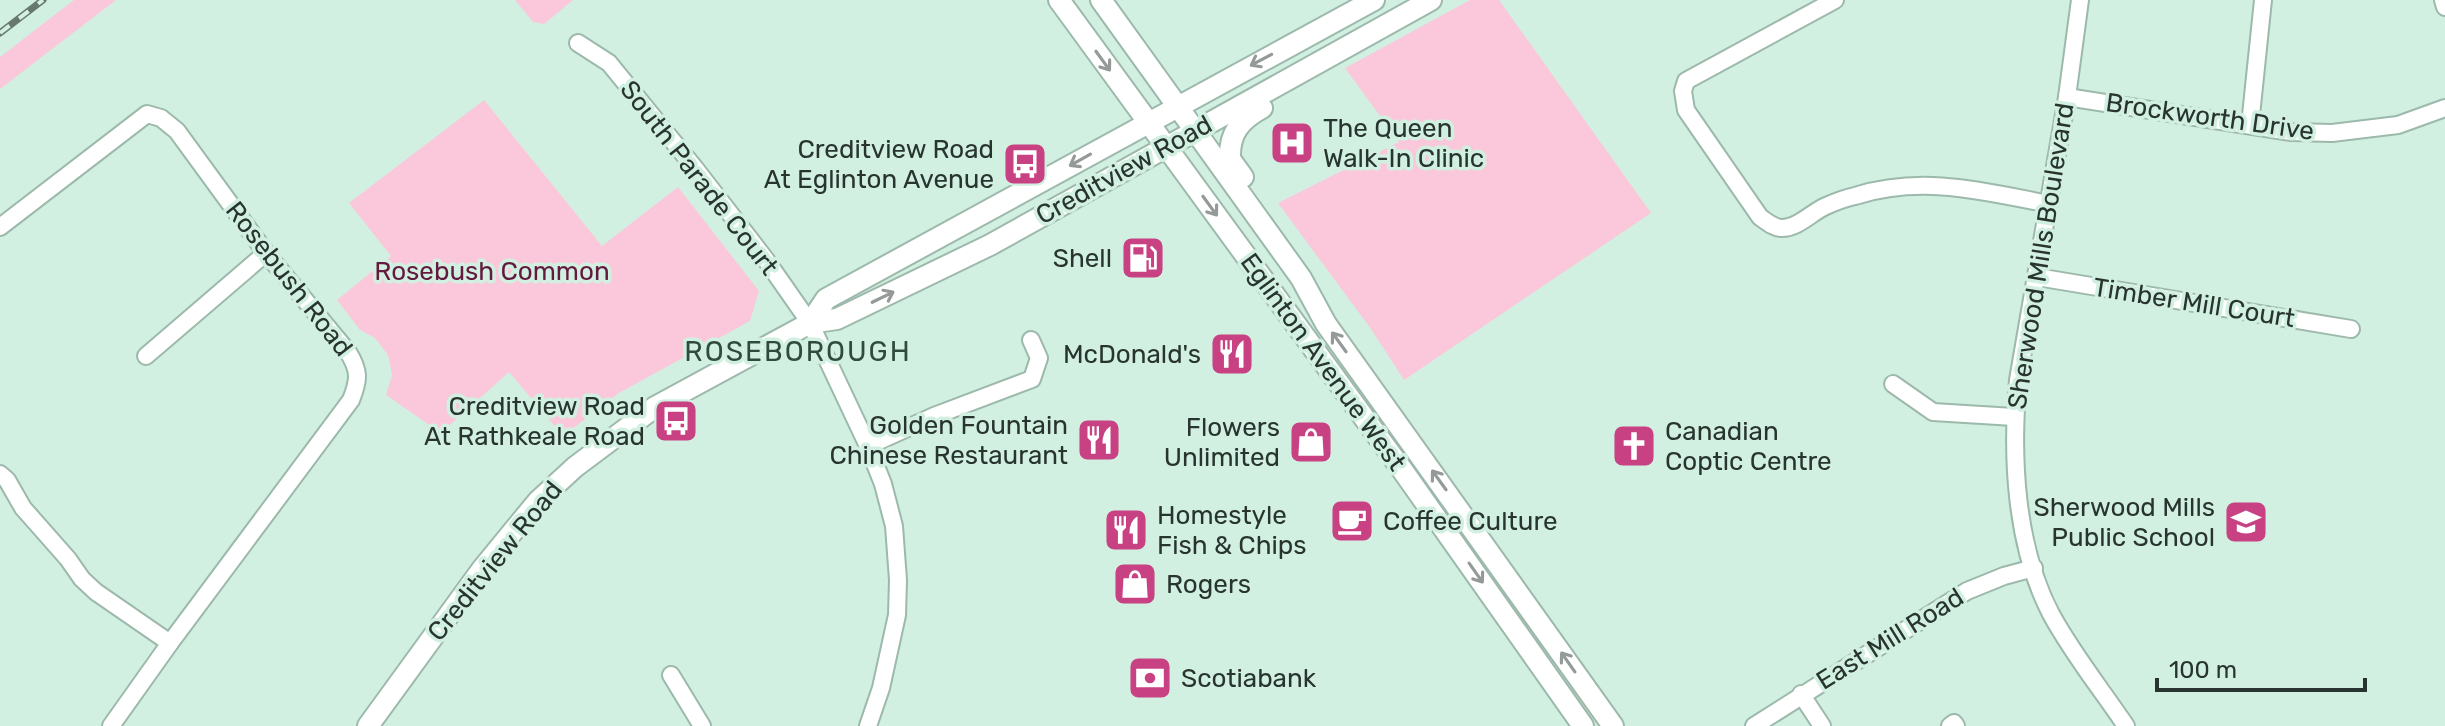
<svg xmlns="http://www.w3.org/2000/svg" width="2445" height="726" viewBox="0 0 2445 726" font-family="Rubik,sans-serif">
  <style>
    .green { fill: #fac8da }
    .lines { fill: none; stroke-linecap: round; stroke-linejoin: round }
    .minor-casing { stroke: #9cb9ab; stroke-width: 20 }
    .major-casing { stroke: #9cb9ab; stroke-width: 24 }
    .minor { stroke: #fff; stroke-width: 16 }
    .major { stroke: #fff; stroke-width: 20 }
    .rail-casing { stroke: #66786f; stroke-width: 7 }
    .rail { stroke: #d2f0e1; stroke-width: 4; stroke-dasharray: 12; stroke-linecap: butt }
    .oneway { stroke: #949a97 }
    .labels { text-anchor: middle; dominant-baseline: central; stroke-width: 7; stroke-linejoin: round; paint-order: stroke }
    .street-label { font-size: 26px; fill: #28342f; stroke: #d2f0e1 }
    .poi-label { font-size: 26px; fill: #28342f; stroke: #d2f0e1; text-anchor: end }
    .park-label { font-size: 26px; fill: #631a3e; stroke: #d2f0e1 }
    .neighbourhood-label { font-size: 28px; letter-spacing: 2px; fill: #304a3e; stroke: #d2f0e1 }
  </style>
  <rect width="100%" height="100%" fill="#d2f0e1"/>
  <g class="green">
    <polygon points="74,0 116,0 0,89 0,57"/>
    <polygon points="515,0 573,0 544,24 533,22"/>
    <polygon points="1470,0 1499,0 1651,213 1404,380 1371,329 1278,203 1399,142 1345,68"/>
    <polygon points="484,100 602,246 678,187 759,291 750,321 619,393 563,436 509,372 441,433 386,395 392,375 388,355 375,338 360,330 337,300 391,256 349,203"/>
  </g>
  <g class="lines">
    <g class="minor-casing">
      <g id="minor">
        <path d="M1835,0L1686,81L1683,91L1686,110L1760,217C1767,222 1774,228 1782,228C1798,228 1812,212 1826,206C1835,202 1845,198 1855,196C1922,175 1982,191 2049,204"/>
        <path d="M2080,0L2067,97L2018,380C2011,456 2015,545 2051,614C2072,653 2101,689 2126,726"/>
        <polyline points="2443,0 2445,7"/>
        <polyline points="578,43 609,63 694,167 766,260 810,323 868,446 883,484 894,526 898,580 897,615 881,688 868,726"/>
        <polyline points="2067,97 2291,132 2332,133 2398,125 2445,108"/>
        <polyline points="2250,125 2263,0"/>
        <path d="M0,227L147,114L161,118L177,131L266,253L348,352C360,371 359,380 351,400L170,643L111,726"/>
        <polyline points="2037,277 2351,329"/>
        <polyline points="146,356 266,253"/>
        <polyline points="1893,384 1933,412 2014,417"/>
        <polyline points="868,446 934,416 1032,379 1039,358 1031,340"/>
        <polyline points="0,474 7,480 23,508 68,559 82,579 96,592 170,643"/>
        <polyline points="671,675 702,726"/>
        <polyline points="1801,694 1822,726"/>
        <polyline points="1754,726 1967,591 2004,576 2034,568"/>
        <polyline points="1950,726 1954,723 1956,726"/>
      </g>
    </g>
    <g class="major-casing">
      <g id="major">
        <polyline points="1059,0 1403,471 1583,726"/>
        <polyline points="1101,0 1301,278 1326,324 1613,726"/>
        <path d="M1243,177L1230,159C1229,133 1240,120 1262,108"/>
        <polyline points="810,323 826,299 1374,0"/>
        <polyline points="368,726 483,568 538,501 575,467 655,407 810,323 837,319 990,245 1431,0"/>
      </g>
    </g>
    <use href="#minor" class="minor"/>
    <use href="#major" class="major"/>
    <g class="rail-casing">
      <polyline id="rail" points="0,33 43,0"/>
    </g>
    <use href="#rail" class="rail"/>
  </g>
  <defs><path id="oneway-shaft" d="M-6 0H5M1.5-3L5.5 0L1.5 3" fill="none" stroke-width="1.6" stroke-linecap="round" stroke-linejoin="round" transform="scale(2)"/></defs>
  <g class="oneway">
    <use href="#oneway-shaft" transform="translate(1261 60) rotate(152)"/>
    <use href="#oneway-shaft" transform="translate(1103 61) rotate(54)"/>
    <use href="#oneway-shaft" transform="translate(1080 160) rotate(151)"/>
    <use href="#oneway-shaft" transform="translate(1210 206) rotate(54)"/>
    <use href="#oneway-shaft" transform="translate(883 297) rotate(-26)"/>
    <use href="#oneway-shaft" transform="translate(1339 342) rotate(-126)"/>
    <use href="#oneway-shaft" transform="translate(1439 480) rotate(-126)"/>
    <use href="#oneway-shaft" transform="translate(1476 573) rotate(55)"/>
    <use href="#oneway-shaft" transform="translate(1568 662) rotate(-125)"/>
  </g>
  <defs>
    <g id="hospital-square" transform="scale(2.3)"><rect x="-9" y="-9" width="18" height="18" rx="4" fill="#c84283" stroke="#d2f0e1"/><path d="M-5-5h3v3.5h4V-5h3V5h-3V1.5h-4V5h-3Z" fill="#fff"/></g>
    <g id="bus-square" transform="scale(2.3)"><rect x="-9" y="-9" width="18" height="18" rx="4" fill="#c84283" stroke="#d2f0e1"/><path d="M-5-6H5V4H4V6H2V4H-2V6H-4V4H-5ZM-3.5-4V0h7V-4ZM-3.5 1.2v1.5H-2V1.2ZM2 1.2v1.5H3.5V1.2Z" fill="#fff"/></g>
    <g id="fuel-square" transform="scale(2.3)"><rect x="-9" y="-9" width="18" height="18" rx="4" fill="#c84283" stroke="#d2f0e1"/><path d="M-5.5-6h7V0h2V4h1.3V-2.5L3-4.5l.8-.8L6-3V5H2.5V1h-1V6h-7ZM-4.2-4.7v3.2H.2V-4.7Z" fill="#fff"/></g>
    <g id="restaurant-square" transform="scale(2.3)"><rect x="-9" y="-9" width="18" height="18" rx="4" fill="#c84283" stroke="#d2f0e1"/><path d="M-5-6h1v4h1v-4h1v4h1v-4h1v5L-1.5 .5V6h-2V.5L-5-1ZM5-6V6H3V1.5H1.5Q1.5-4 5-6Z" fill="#fff"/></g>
    <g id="shop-square" transform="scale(2.3)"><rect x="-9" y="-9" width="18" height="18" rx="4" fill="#c84283" stroke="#d2f0e1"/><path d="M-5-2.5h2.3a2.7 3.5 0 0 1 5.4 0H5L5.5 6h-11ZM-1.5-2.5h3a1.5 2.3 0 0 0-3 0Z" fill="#fff"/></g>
    <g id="church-square" transform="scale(2.3)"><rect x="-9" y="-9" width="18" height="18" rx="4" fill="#c84283" stroke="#d2f0e1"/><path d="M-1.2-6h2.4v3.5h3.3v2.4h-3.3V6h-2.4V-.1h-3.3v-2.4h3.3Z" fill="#fff"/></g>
    <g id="cafe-square" transform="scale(2.3)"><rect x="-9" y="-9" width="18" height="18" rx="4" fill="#c84283" stroke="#d2f0e1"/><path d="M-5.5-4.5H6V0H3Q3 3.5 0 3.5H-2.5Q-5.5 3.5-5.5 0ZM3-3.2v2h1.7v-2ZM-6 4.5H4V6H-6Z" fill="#fff"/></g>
    <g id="school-square" transform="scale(2.3)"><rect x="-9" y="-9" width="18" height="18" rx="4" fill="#c84283" stroke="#d2f0e1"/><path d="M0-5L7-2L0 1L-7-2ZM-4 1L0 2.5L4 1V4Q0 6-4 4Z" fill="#fff"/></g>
    <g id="bank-square" transform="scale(2.3)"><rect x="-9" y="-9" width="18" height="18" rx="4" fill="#c84283" stroke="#d2f0e1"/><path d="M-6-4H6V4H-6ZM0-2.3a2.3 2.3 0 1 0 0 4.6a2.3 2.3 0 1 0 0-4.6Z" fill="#fff"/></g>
  </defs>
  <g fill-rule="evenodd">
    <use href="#hospital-square" x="1292" y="143"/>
    <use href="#bus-square" x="1025" y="164"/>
    <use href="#fuel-square" x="1143" y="258"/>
    <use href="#restaurant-square" x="1232" y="354"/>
    <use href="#bus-square" x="676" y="421"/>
    <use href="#restaurant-square" x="1099" y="440"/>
    <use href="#shop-square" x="1311" y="442"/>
    <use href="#church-square" x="1634" y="446"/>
    <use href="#cafe-square" x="1352" y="521"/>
    <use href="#school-square" x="2246" y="522"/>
    <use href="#restaurant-square" x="1126" y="530"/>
    <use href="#shop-square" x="1135" y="584"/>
    <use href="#bank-square" x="1150" y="678"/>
  </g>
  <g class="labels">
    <g class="street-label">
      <text transform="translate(2210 117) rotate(8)">Brockworth Drive</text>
      <text transform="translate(1124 170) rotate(-29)">Creditview Road</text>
      <text transform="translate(699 178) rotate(52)">South Parade Court</text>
      <text transform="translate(2041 256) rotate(-81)">Sherwood Mills Boulevard</text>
      <text transform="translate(289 279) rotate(52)">Rosebush Road</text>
      <text transform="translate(2194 303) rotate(9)">Timber Mill Court</text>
      <text transform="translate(1323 362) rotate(54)">Eglinton Avenue West</text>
      <text transform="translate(495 561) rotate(-51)">Creditview Road</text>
      <text transform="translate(1890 639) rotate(-32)">East Mill Road</text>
    </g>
    <g class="poi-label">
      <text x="1323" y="128" text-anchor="start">The Queen<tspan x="1323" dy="30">Walk-In Clinic</tspan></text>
      <text x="994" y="149">Creditview Road<tspan x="994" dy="30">At Eglinton Avenue</tspan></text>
      <text x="1112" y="258">Shell</text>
      <text x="1201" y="354">McDonald's</text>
      <text x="645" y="406">Creditview Road<tspan x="645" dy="30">At Rathkeale Road</tspan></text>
      <text x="1068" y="425">Golden Fountain<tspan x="1068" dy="30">Chinese Restaurant</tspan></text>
      <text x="1280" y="427">Flowers<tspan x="1280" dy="30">Unlimited</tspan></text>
      <text x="1665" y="431" text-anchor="start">Canadian<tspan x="1665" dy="30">Coptic Centre</tspan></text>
      <text x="2215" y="507">Sherwood Mills<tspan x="2215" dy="30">Public School</tspan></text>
      <text x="1157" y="515" text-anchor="start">Homestyle<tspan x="1157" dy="30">Fish &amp; Chips</tspan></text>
      <text x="1383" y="521" text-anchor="start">Coffee Culture</text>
      <text x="1166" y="584" text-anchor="start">Rogers</text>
      <text x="1181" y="678" text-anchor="start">Scotiabank</text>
    </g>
    <g class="park-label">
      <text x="492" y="271">Rosebush Common</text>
    </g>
    <g class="neighbourhood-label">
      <text x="798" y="351">ROSEBOROUGH</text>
    </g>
  </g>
  <path d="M2157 678v12h208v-12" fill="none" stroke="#28342f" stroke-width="4"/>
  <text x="2169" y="678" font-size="24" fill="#28342f" stroke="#d2f0e1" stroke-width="6" paint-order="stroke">100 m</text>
</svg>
